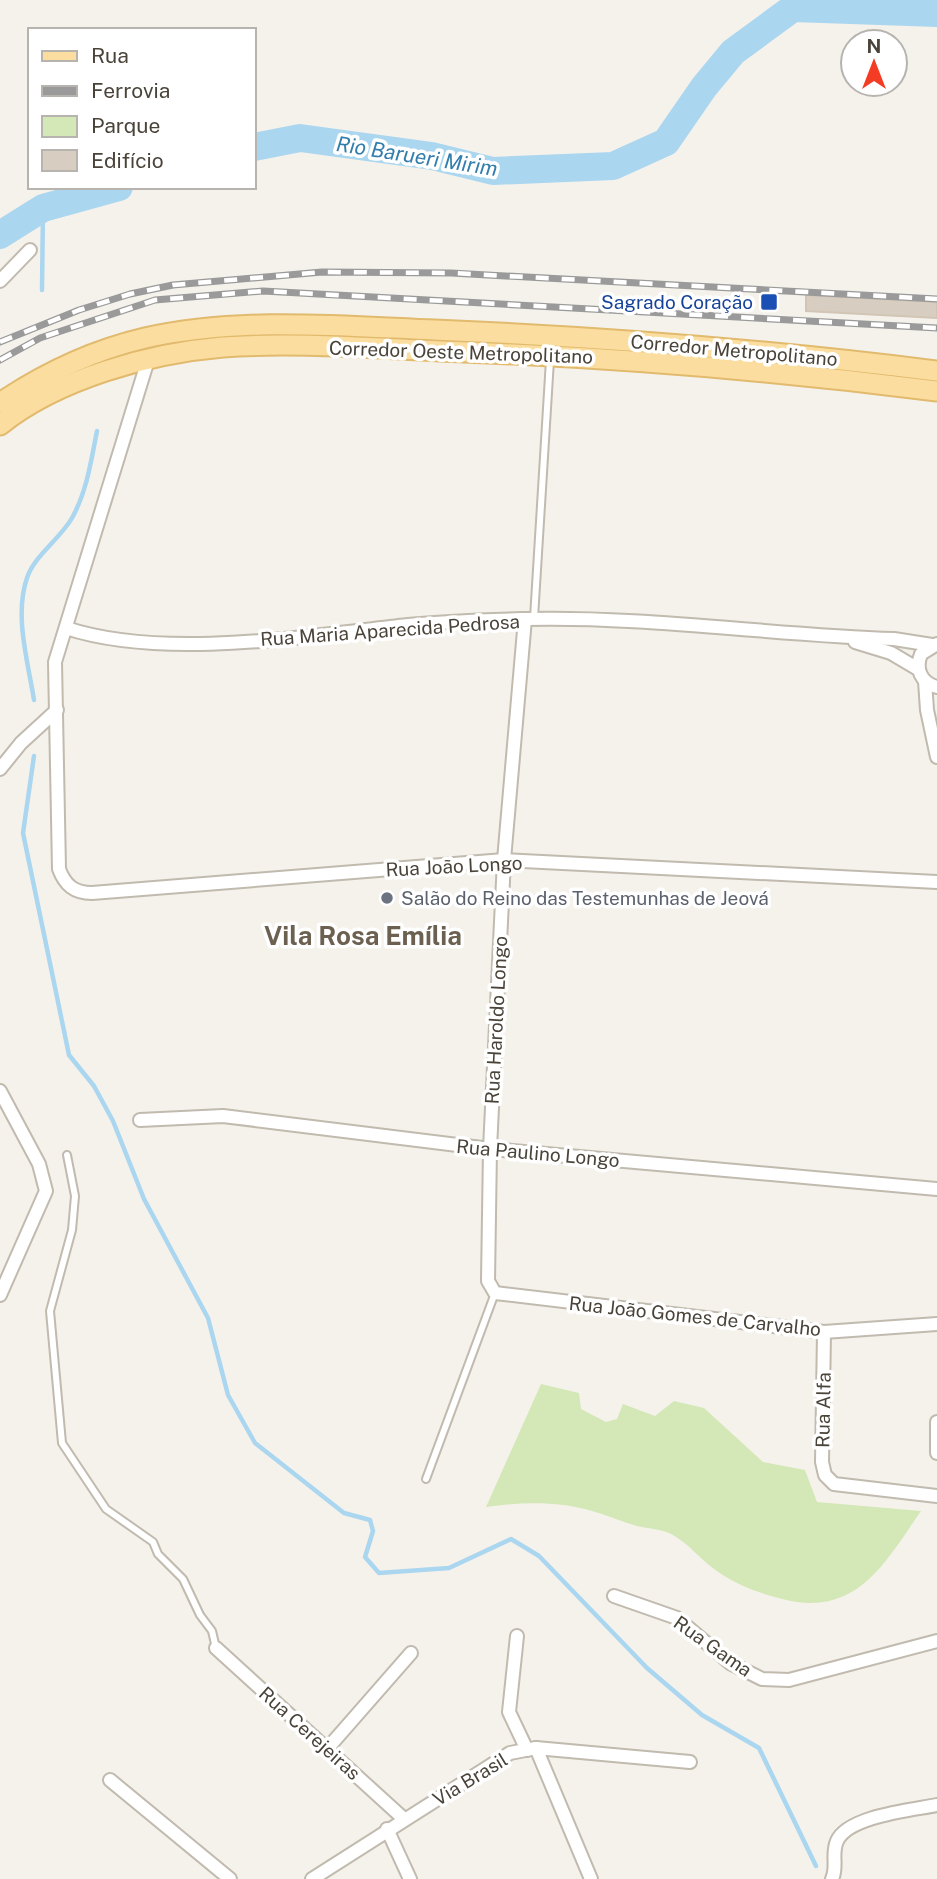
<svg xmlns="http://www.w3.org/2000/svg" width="937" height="1879" viewBox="0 0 937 1879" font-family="'Public Sans',sans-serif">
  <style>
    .green { fill: #d3e8b6 }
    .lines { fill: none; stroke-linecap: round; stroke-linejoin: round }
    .stream { stroke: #abd6ef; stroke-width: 4.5 }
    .river { stroke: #abd6ef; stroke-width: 28 }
    .building { fill: #d7cec1; stroke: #d2c5b5; stroke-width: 2 }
    .service-casing { stroke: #c1baae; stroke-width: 10 }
    .minor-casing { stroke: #c1baae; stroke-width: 16 }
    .primary-casing { stroke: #e1ba6e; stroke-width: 23 }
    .service { stroke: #fff; stroke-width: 6 }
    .minor { stroke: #fff; stroke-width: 12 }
    .primary { stroke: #fbde9f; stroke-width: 19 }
    .rail-casing { stroke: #9a9a9a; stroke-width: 7 }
    .rail { stroke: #fff; stroke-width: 4.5; stroke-dasharray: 13; stroke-linecap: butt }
    .transit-dot { fill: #1a4fb4; stroke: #fff; stroke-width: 2.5 }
    .worship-dot { fill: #6b7280; stroke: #fff; stroke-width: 2.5 }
    .labels { text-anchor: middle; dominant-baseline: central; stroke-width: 7; stroke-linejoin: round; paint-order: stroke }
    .transit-label { font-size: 19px; fill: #164399; stroke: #fff; text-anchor: end }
    .street-label { font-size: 19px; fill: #4a4339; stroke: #fff }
    .worship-label { font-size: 19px; fill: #5b616d; stroke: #fff; text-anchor: start }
    .water-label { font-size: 21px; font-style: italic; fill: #327dac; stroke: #fff }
    .district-label { font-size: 26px; font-weight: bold; fill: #6c6051; stroke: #fff }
  </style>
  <rect width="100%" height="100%" fill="#f5f2ec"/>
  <path class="green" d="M541,1384L579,1393L581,1409L606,1422L617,1419L623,1404L655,1416L674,1401L704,1408L763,1462L805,1470L817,1502L921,1511C884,1564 857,1618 782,1599C758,1593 734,1584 714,1569C700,1559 689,1544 673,1535C663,1529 649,1529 637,1526C622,1522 607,1515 592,1511C558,1501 521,1502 486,1507Z"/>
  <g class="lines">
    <g class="stream">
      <polyline points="42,290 43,208"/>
      <path d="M34,700C28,662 14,615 27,578C34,556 60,539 72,518C87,491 91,461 97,431"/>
      <polyline points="34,756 23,833 69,1055 94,1086 113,1121 144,1199 208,1318 228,1395 255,1443 344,1513 370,1520 373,1531 365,1557 379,1573 449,1568 511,1539 539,1556 647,1668 702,1715 759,1748 816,1866"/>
    </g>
    <g class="river">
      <polyline points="254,147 300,138 432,156 493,171 613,166 666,142 704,87 733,52 793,8 937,13"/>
      <polyline points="0,235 43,208 119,187"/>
    </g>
  </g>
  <polygon class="building" points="806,295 937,302 937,318 806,311"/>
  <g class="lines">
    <g class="service-casing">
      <g id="service">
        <polyline points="534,618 550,360"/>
        <polyline points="67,1155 75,1196 72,1230 50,1311 62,1443 106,1509 153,1542 158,1554 183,1579 200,1615 212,1631 216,1648"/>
        <polyline points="426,1479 495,1293"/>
      </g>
    </g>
    <g class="minor-casing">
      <g id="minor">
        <polyline points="0,281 30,250"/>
        <path d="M148,360L55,662L59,869C65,885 74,893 92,893L504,860L937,882"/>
        <polyline points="525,619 504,860 490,1149 488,1281 495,1293 824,1332 937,1324"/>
        <path d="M66,628C163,660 307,636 408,625C446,621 486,620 524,619C648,616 770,635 894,639L932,645"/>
        <polyline points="855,642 891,653 918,669"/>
        <path d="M937,644L921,654C915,669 921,683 937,687"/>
        <polyline points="925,681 927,710 937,757"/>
        <polyline points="0,769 21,743 57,710"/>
        <polyline points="0,1091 39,1164 46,1191 0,1295"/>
        <polyline points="140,1120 223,1116 490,1149 937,1189"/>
        <polyline points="824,1332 822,1462 825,1475 834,1484 937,1496"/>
        <polyline points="937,1422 937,1453"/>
        <polyline points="614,1596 677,1618 730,1663 762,1679 789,1680 937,1641"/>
        <polyline points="517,1636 509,1712 527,1750"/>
        <polyline points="216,1648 404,1819"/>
        <polyline points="536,1748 591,1879"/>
        <polyline points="327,1749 411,1653"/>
        <polyline points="110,1780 230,1879"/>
        <polyline points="387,1829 410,1879"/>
        <polyline points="312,1879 510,1753 536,1748 690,1762"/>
        <path d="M832,1879C838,1867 831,1854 837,1841C848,1816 912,1810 937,1805"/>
      </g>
    </g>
    <g class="primary-casing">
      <g id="primary">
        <path d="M0,403C43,374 94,350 145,338C240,317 339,326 435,330C603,337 770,350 937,371"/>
        <path d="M0,425C57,379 150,353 223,347C295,342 368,348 440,351C607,357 772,370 937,391"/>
      </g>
    </g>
    <use href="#service" class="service"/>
    <use href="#minor" class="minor"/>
    <use href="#primary" class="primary"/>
    <g class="rail-casing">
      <g id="rail">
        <polyline points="0,342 79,310 130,294 173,285 322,272 451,273 937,299"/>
        <polyline points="0,360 40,338 155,300 263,291 937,328"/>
      </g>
    </g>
    <use href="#rail" class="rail"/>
  </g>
  <rect class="transit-dot" x="760" y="293" width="18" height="18" rx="3.5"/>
  <circle class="worship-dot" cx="387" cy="898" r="7"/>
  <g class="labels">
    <g class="transit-label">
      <text x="753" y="302">Sagrado Coração</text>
    </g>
    <g class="street-label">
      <text transform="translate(734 350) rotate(5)">Corredor Metropolitano</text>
      <text transform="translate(461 352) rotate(2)">Corredor Oeste Metropolitano</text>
      <text transform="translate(390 630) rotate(-4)">Rua Maria Aparecida Pedrosa</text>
      <text transform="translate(454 866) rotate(-3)">Rua João Longo</text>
      <text transform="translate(496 1020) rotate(-87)">Rua Haroldo Longo</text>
      <text transform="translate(538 1153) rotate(5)">Rua Paulino Longo</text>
      <text transform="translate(695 1316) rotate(6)">Rua João Gomes de Carvalho</text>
      <text transform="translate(823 1410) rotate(-89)">Rua Alfa</text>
      <text transform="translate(713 1646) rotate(35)">Rua Gama</text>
      <text transform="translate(310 1733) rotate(42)">Rua Cerejeiras</text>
      <text transform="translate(470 1779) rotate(-31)">Via Brasil</text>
    </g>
    <g class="worship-label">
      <text x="401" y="898">Salão do Reino das Testemunhas de Jeová</text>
    </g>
    <g class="water-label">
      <text transform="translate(417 156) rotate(9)">Rio Barueri Mirim</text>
    </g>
    <g class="district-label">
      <text x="363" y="935">Vila Rosa Emília</text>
    </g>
  </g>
  <rect x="28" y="28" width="228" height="161" fill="#ffffff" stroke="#b7b4b0" stroke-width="2"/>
  <rect x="42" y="51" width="35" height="10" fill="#fbde9f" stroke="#b7b4b0" stroke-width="2"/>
  <text x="91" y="63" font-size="21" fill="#4a4339">Rua</text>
  <rect x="42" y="86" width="35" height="10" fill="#9a9a9a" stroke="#b7b4b0" stroke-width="2"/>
  <text x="91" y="98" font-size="21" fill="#4a4339">Ferrovia</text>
  <rect x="42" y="116" width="35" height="21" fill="#d3e8b6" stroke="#b7b4b0" stroke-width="2"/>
  <text x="91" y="133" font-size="21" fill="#4a4339">Parque</text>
  <rect x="42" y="150" width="35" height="21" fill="#d7cec1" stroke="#b7b4b0" stroke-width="2"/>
  <text x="91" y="168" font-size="21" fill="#4a4339">Edifício</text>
  <g transform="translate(874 63)"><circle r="33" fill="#ffffff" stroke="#b7b4b0" stroke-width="2"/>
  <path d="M0-5L12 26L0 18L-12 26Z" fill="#f43c24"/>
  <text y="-10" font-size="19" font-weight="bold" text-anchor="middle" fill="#4a4339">N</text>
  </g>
</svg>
